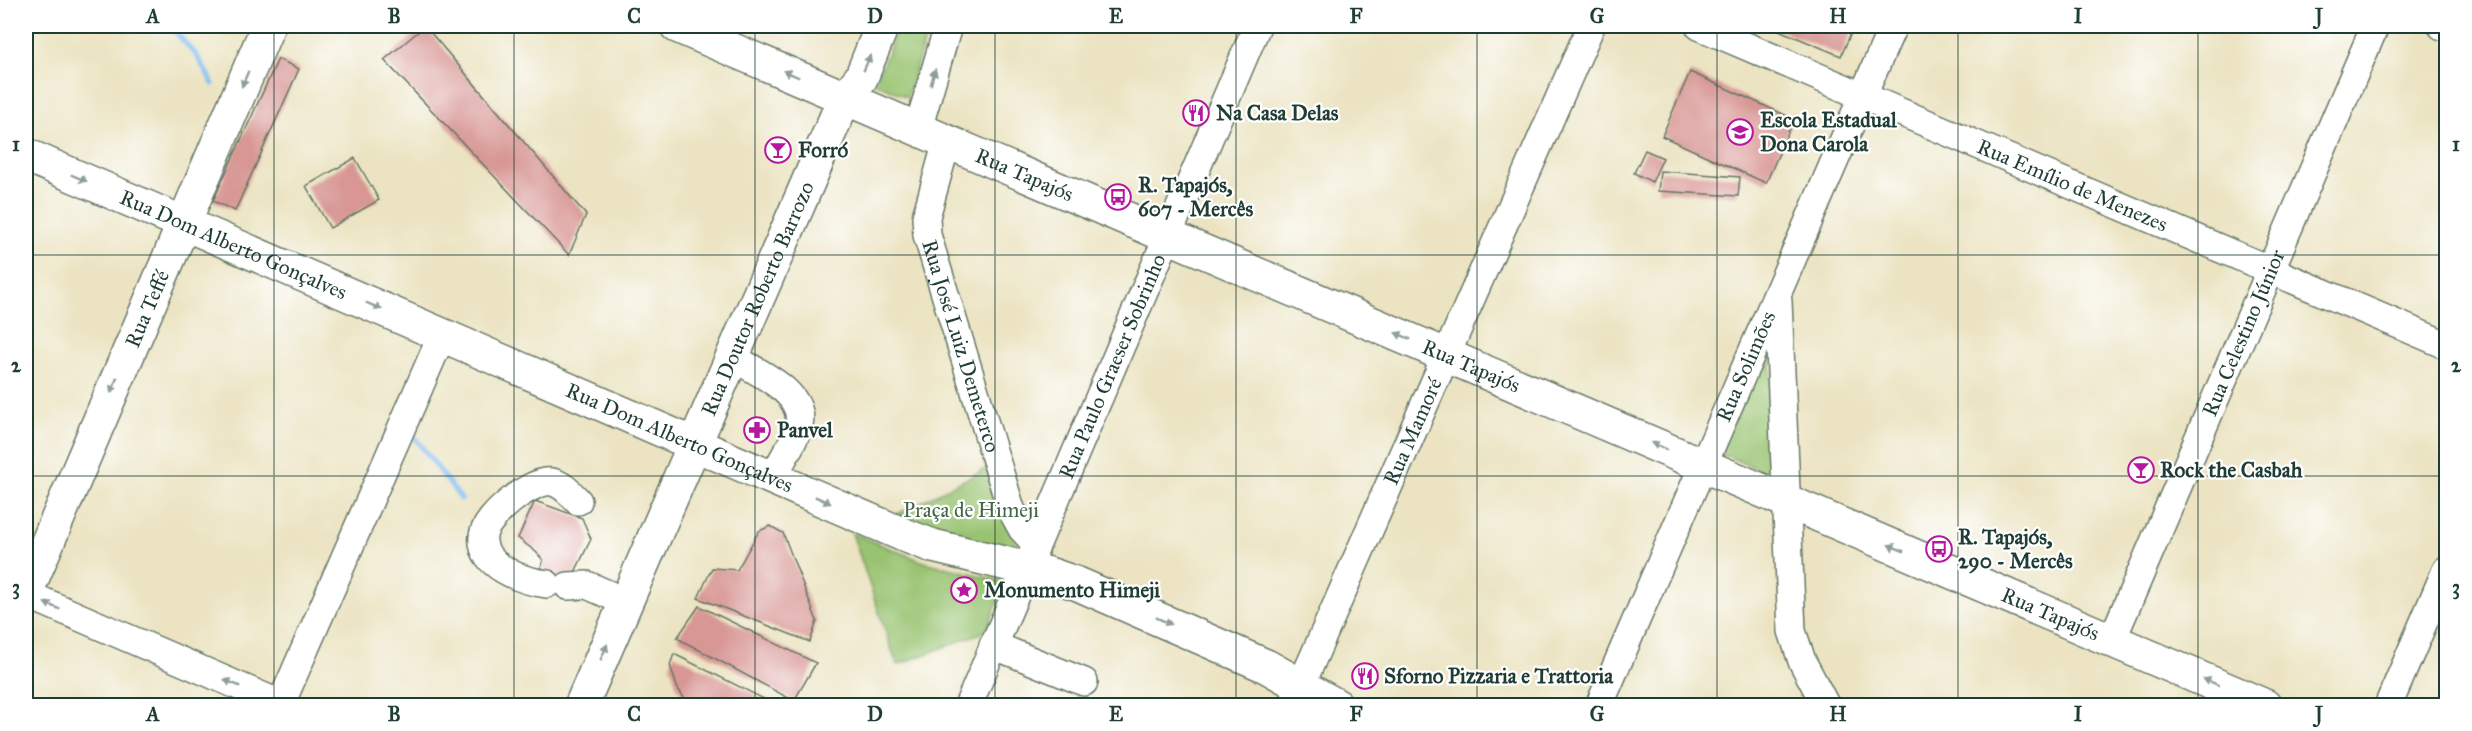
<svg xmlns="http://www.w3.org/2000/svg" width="2472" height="731" viewBox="0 0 2472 731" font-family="'IM FELL Great Primer',serif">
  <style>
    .green { fill: #98c36f; stroke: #5c8052; stroke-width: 1.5 }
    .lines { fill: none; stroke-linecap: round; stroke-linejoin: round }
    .stream { stroke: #7fbdf3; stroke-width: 5 }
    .building { fill: #d89794 }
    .minor-casing { stroke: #667765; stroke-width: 30 }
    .major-casing { stroke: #667765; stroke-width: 36 }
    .minor { stroke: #fff; stroke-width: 27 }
    .major { stroke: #fff; stroke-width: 33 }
    .oneway { fill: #8f9e9a }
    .grid { fill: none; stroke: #1f3d34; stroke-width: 1.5; stroke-opacity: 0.55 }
    .labels { text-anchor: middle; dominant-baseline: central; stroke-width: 4.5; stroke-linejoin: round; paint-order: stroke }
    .poi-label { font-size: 21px; font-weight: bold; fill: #1f3d34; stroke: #fff; text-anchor: start }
    .street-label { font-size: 21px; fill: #1f3d34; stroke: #fff }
    .park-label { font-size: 21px; fill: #436546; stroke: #fff }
    .neatline { fill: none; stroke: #1f3d34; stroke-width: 2 }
    .grid-label { font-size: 20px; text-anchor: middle; font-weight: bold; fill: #1f3d34 }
  </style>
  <rect width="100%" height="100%" fill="#fff"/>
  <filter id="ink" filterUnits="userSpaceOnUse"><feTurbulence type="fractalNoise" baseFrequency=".0167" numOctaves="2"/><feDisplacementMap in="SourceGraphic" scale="12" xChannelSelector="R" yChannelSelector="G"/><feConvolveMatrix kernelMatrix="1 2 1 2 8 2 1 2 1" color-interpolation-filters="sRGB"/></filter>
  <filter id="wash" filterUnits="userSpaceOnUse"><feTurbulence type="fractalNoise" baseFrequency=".008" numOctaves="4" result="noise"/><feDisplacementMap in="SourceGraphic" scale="24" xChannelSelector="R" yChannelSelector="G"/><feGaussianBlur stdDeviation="1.35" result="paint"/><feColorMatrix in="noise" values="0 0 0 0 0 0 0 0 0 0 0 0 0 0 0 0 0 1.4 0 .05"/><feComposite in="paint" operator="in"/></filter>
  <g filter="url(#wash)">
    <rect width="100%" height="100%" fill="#ebe3c1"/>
    <g class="green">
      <polygon points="899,26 929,26 907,97 875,83"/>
      <polygon points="1771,331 1771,475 1718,452"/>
      <polygon points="989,467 1018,550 945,534 896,515"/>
      <polygon points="852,533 924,562 1006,582 986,631 897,665"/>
    </g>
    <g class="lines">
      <g class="stream">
        <polyline points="170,26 197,56 213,84"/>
        <polyline points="410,431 461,499"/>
      </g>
    </g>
    <g id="blocks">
      <g class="building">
        <polygon points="425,26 586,215 569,255 384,60"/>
        <polygon points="1769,26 1854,26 1841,56"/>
        <polygon points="278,59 299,69 235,211 213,201"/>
        <polygon points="1690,72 1794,119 1766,183 1662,136"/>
        <polygon points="1645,150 1663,158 1652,182 1634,173"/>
        <polygon points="355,158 379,200 330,228 306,186"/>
        <polygon points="1660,171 1740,177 1738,196 1658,191"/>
        <polygon points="535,501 582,518 591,539 563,597 545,590 550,575 541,567 543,560 536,552 518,538"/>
        <polygon points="770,526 783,533 817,621 810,642 698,598 712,568 737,570 759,531"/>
        <polygon points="699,606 816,663 794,701 677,638"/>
        <polygon points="674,654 778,706 689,706 677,687 670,665"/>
      </g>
    </g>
  </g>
  <g filter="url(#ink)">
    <use href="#blocks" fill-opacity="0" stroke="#667765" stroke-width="1.5"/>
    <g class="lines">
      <g class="minor-casing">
        <g id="minor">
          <path id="s1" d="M1699,26L2446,345"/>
          <polyline points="2442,26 2446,27"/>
          <polyline points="918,129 948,26"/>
          <path id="s2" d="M947,141L926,217L927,235L1011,509L1022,529L1036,544"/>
          <polyline points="1778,301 1792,631 1802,661 1826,706"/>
          <path d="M732,357C756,372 810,393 798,429C792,445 781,462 772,478"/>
          <path d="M547,584C523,581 479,566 483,536C485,517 533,478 552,482C563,484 571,494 578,501"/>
          <polyline points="568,586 587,585 626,602"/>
          <polyline points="26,594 285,706"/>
          <path id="s3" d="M2112,640L2375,26"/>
          <polyline points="993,645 1084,682"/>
          <polyline points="280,706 442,335"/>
          <path id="s4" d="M968,706L1257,26"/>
          <path id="s5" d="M1292,706L1591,26"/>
          <path id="s6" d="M1599,706L1893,26"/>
          <polyline points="2388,706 2446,570"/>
        </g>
      </g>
      <g class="major-casing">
        <g id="major">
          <path id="s7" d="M677,26L2265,706"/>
          <path id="s8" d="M26,155L904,535L933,546L1049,574L1078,584L1266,666L1337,706"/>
          <path id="s9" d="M26,593L268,26"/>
          <path id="s10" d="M581,706L845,97L861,78L882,26"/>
        </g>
      </g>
      <use href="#minor" class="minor"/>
      <use href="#major" class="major"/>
    </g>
    <defs><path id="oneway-solid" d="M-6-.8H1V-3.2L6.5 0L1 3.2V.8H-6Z" transform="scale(1.5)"/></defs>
    <g class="oneway">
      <use href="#oneway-solid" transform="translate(867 63) rotate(-67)"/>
      <use href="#oneway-solid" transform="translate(791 74) rotate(-157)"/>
      <use href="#oneway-solid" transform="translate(933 77) rotate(-74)"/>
      <use href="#oneway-solid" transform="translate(245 79) rotate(113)"/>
      <use href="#oneway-solid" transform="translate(79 178) rotate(23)"/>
      <use href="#oneway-solid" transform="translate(374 306) rotate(23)"/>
      <use href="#oneway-solid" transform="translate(1403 336) rotate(-157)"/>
      <use href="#oneway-solid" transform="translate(114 385) rotate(113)"/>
      <use href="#oneway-solid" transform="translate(1659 446) rotate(-157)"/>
      <use href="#oneway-solid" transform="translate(823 500) rotate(24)"/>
      <use href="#oneway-solid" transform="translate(1896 548) rotate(-157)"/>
      <use href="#oneway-solid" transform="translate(52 606) rotate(-157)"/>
      <use href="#oneway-solid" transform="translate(1164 621) rotate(24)"/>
      <use href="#oneway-solid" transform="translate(604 652) rotate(-67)"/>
      <use href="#oneway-solid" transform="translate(2211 682) rotate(-157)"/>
      <use href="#oneway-solid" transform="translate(232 683) rotate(-157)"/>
    </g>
  </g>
  <path class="grid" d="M274,26V706M514,26V706M755,26V706M995,26V706M1236,26V706M1477,26V706M1717,26V706M1958,26V706M2198,26V706M26,255H2446M26,476H2446"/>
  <defs>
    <g id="restaurant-ring" transform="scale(1.35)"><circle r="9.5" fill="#fff" stroke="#b5179e" stroke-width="1.5"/><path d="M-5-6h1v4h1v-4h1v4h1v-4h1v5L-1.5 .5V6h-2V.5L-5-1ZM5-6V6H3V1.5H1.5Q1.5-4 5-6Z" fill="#b5179e"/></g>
    <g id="school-ring" transform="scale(1.35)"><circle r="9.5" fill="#fff" stroke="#b5179e" stroke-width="1.5"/><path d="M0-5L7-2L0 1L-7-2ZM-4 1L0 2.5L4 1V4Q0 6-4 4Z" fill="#b5179e"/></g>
    <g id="bar-ring" transform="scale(1.35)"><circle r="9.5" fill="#fff" stroke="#b5179e" stroke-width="1.5"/><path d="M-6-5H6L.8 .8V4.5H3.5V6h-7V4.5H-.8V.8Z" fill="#b5179e"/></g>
    <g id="bus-ring" transform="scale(1.35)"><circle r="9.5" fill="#fff" stroke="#b5179e" stroke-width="1.5"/><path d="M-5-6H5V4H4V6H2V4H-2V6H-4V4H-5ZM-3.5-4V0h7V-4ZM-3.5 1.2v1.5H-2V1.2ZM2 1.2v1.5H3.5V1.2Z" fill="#b5179e"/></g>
    <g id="pharmacy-ring" transform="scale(1.35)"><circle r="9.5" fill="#fff" stroke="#b5179e" stroke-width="1.5"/><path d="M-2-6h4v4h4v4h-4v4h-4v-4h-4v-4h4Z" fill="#b5179e"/></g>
    <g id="sight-ring" transform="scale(1.35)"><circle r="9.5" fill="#fff" stroke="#b5179e" stroke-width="1.5"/><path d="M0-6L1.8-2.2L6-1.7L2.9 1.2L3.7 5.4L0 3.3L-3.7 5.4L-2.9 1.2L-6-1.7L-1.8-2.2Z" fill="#b5179e"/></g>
  </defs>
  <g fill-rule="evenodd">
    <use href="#restaurant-ring" x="1196" y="113"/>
    <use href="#school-ring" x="1740" y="132"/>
    <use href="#bar-ring" x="778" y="150"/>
    <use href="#bus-ring" x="1118" y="197"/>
    <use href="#pharmacy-ring" x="757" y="430"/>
    <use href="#bar-ring" x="2141" y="470"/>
    <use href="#bus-ring" x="1939" y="549"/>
    <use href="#sight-ring" x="964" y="590"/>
    <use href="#restaurant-ring" x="1365" y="676"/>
  </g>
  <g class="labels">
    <g class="poi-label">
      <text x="1216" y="113">Na Casa Delas</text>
      <text x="1760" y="120">Escola Estadual<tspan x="1760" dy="24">Dona Carola</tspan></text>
      <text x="798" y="150">Forró</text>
      <text x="1138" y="185">R. Tapajós,<tspan x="1138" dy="24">607 - Mercês</tspan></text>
      <text x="777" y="430">Panvel</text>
      <text x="2160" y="470">Rock the Casbah</text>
      <text x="1958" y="537">R. Tapajós,<tspan x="1958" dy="24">290 - Mercês</tspan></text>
      <text x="984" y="590">Monumento Himeji</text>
      <text x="1384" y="676">Sforno Pizzaria e Trattoria</text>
    </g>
    <g class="street-label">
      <text stroke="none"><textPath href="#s7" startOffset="378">Rua Tapajós</textPath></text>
      <text stroke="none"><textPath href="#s1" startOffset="406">Rua Emílio de Menezes</textPath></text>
      <text stroke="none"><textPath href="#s8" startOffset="226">Rua Dom Alberto Gonçalves</textPath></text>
      <text stroke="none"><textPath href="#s10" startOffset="444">Rua Doutor Roberto Barrozo</textPath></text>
      <text stroke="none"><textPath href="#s9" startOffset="309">Rua Teffé</textPath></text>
      <text stroke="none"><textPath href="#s3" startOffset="334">Rua Celestino Júnior</textPath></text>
      <text stroke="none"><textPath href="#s2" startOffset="213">Rua José Luiz Demeterco</textPath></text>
      <text stroke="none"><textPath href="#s6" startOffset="370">Rua Solimões</textPath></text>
      <text stroke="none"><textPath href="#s4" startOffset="369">Rua Paulo Graeser Sobrinho</textPath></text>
      <text stroke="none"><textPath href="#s7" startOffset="864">Rua Tapajós</textPath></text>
      <text stroke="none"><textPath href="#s5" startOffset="300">Rua Mamoré</textPath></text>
      <text stroke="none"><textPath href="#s8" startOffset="712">Rua Dom Alberto Gonçalves</textPath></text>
      <text stroke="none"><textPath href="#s7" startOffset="1494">Rua Tapajós</textPath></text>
    </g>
    <g class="park-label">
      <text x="971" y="510">Praça de Himeji</text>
    </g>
  </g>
  <rect width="2472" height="731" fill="none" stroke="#fff" stroke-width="66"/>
  <rect x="33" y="33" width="2406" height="665" class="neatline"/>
  <g class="grid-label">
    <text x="153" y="23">A</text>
    <text x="394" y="23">B</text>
    <text x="634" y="23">C</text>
    <text x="875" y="23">D</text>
    <text x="1116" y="23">E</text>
    <text x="1356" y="23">F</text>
    <text x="1597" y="23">G</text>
    <text x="1838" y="23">H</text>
    <text x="2078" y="23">I</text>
    <text x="2319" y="23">J</text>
    <text x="16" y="151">1</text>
    <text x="2456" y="151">1</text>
    <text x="16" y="372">2</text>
    <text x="2456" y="372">2</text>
    <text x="16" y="594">3</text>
    <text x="2456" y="594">3</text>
    <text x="153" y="721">A</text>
    <text x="394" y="721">B</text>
    <text x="634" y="721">C</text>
    <text x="875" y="721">D</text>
    <text x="1116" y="721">E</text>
    <text x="1356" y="721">F</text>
    <text x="1597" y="721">G</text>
    <text x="1838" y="721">H</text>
    <text x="2078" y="721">I</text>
    <text x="2319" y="721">J</text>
  </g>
</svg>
